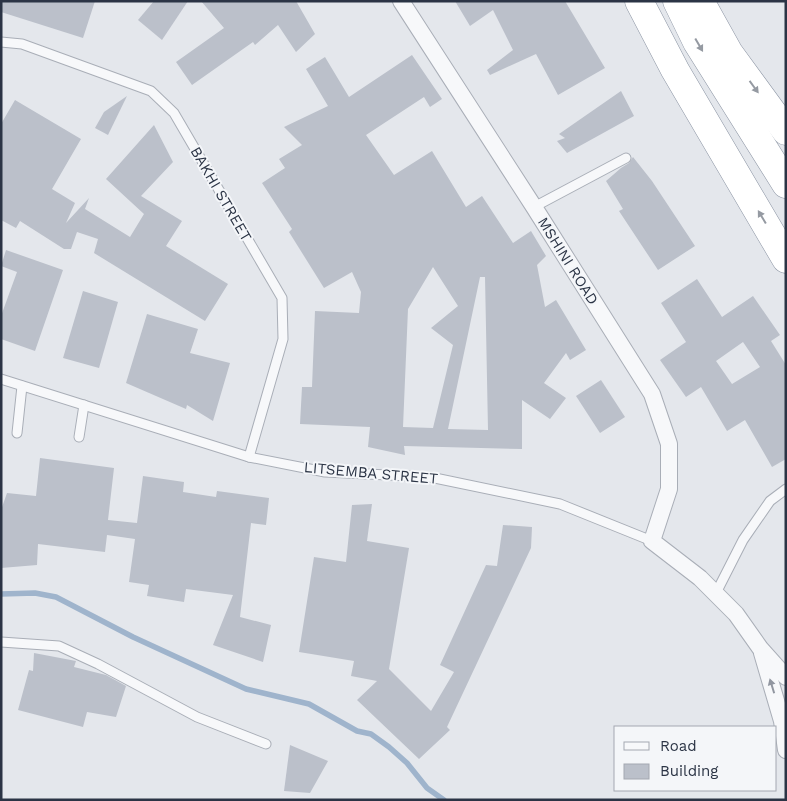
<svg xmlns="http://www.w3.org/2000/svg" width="787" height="801" viewBox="0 0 787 801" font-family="'Work Sans',sans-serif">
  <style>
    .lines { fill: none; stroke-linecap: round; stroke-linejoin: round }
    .stream { stroke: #9fb4cc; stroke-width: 5.5 }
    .building { fill: #bbc0ca; fill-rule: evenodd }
    .lane-casing { stroke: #a9aeb7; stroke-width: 11 }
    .street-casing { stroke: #a9aeb7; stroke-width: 18 }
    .highway-casing { stroke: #8b94a3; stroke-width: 29 }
    .lane { stroke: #f7f8fa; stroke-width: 9 }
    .street { stroke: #f7f8fa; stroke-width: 16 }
    .highway { stroke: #fff; stroke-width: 28 }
    .oneway { fill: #959aa2 }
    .oneway2 { fill: #9196a0 }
    .labels { text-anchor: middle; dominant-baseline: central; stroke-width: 4; stroke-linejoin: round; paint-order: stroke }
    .street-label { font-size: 15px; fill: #2b3445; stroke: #f4f6f9 }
  </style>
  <rect width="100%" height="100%" fill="#e4e7ec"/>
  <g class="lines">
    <polyline class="stream" points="1,594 35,593 56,597 133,637 246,689 309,704 357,731 371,734 389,747 407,763 427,788 444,800"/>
  </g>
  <g class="building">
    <polygon points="1,1 95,1 83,38 1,12"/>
    <polygon points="154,1 188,1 162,40 138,20"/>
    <polygon points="201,1 296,1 315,34 296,52 278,25 255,45 253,42 192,85 176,62 224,28"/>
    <polygon points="455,1 565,1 605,68 558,95 536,54 490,75 487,70 513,50 493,10 470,26"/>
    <path d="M412,55L442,99L430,107L424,97L366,135L394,175L432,151L466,207L482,196L513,243L531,231L546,256L537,265L545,307L556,300L586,350L570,360L566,353L544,383L566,398L550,419L522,400V449L404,446L405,455L368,447L370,427L300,424L302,387H312L315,311L359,313L361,292L352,272L324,288L289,232L292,229L262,183L285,168L279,159L302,145L284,127L328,106L306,69L325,57L349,97ZM433,267L458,306L431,328L453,345L433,428L403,427L408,309ZM480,277H485L488,430L448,429Z"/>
    <polygon points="621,91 634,116 567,153 557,141 565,138 559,134"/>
    <polygon points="127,96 108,135 95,128 104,112"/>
    <polygon points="15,100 81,139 52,189 75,203 66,223 89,198 85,209 130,237 144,214 106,179 154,125 173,162 141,196 182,221 166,246 228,284 205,321 94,253 98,239 77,232 71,249 64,249 20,221 16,228 1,220 1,124"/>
    <polygon points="633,157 652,181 695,246 658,270 619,211 623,209 606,181 621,168 629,163"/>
    <polygon points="6,250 63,270 35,351 1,339 1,316 17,272 1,266"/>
    <path d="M697,279L722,317L753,296L780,335L771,341L786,365V459L772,467L745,420L727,431L701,387L686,397L660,360L686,342L661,303ZM743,342L760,367L732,384L716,361Z"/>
    <polygon points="83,291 118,302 99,368 63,358"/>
    <polygon points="147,314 198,329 190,353 230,363 213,421 187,405 186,409 126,383"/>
    <polygon points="601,380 625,417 600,433 576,396"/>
    <polygon points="40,458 114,468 108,520 137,523 143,476 184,482 183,492 216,497 217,491 269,498 266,525 251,523 240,617 271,625 263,662 213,645 233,595 186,589 184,602 147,596 149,585 129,582 135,539 107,535 105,552 38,544 37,565 1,568 1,510 7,493 36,496"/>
    <polygon points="372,504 367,541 409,548 389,669 431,711 454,672 440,665 486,565 497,566 503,525 532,527 531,548 447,727 450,730 419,759 357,700 377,681 351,676 354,661 299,652 314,557 346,562 352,505"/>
    <polygon points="34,653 76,661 74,667 106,675 126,686 116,717 87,712 83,727 18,710 29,670 33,671"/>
    <polygon points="290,745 328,761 310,793 284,791"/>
  </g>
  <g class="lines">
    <g class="lane-casing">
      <g id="lane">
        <polyline points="1,42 22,44 151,91 174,113 282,298 283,339 249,457"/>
        <polyline points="534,207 626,158"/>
        <polyline points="1,379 249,457 325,472 430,477 560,504 652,541"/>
        <polyline points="17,433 22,386"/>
        <polyline points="79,437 84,405"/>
        <polyline points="716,593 743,540 770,501 786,489"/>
        <polyline points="1,642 59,646 98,664 197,717 266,744"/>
      </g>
    </g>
    <g class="street-casing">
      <g id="street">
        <polyline points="401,1 534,207 652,394 669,444 669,489 652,541 700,578 736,614 760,648 786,677"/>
        <polyline points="762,653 782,721 786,750"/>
      </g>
    </g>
    <g class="highway-casing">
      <g id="highway">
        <polyline points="639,1 675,70 786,259"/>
        <polyline points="677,1 697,42 786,184"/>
        <polyline points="700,1 729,53 786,131"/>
      </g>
    </g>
    <use href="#lane" class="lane"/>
    <use href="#street" class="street"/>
    <use href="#highway" class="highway"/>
  </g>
  <defs><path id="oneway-solid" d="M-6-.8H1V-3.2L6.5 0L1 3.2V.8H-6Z" transform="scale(1.25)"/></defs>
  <g class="oneway">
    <use href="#oneway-solid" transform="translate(699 45) rotate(60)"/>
    <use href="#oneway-solid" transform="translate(754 87) rotate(54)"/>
    <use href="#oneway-solid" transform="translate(762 217) rotate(-121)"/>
  </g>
  <use class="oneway2" href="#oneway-solid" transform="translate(772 686) rotate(-107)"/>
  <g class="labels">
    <g class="street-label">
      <text transform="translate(221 194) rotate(60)">BAKHI STREET</text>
      <text transform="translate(568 261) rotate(58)">MSHINI ROAD</text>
      <text transform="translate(371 473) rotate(5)">LITSEMBA STREET</text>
    </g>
  </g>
  <rect width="787" height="801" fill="none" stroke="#2b3445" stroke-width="5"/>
  <rect x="614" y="726" width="162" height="65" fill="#f4f6f9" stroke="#a4a8b1"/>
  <rect x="624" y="742" width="25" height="8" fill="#f7f8fa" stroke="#a4a8b1"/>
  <text x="660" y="751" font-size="15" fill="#2b3445">Road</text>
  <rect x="624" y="764" width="25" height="15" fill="#bbc0ca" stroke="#a4a8b1"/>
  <text x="660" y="776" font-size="15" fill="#2b3445">Building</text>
</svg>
